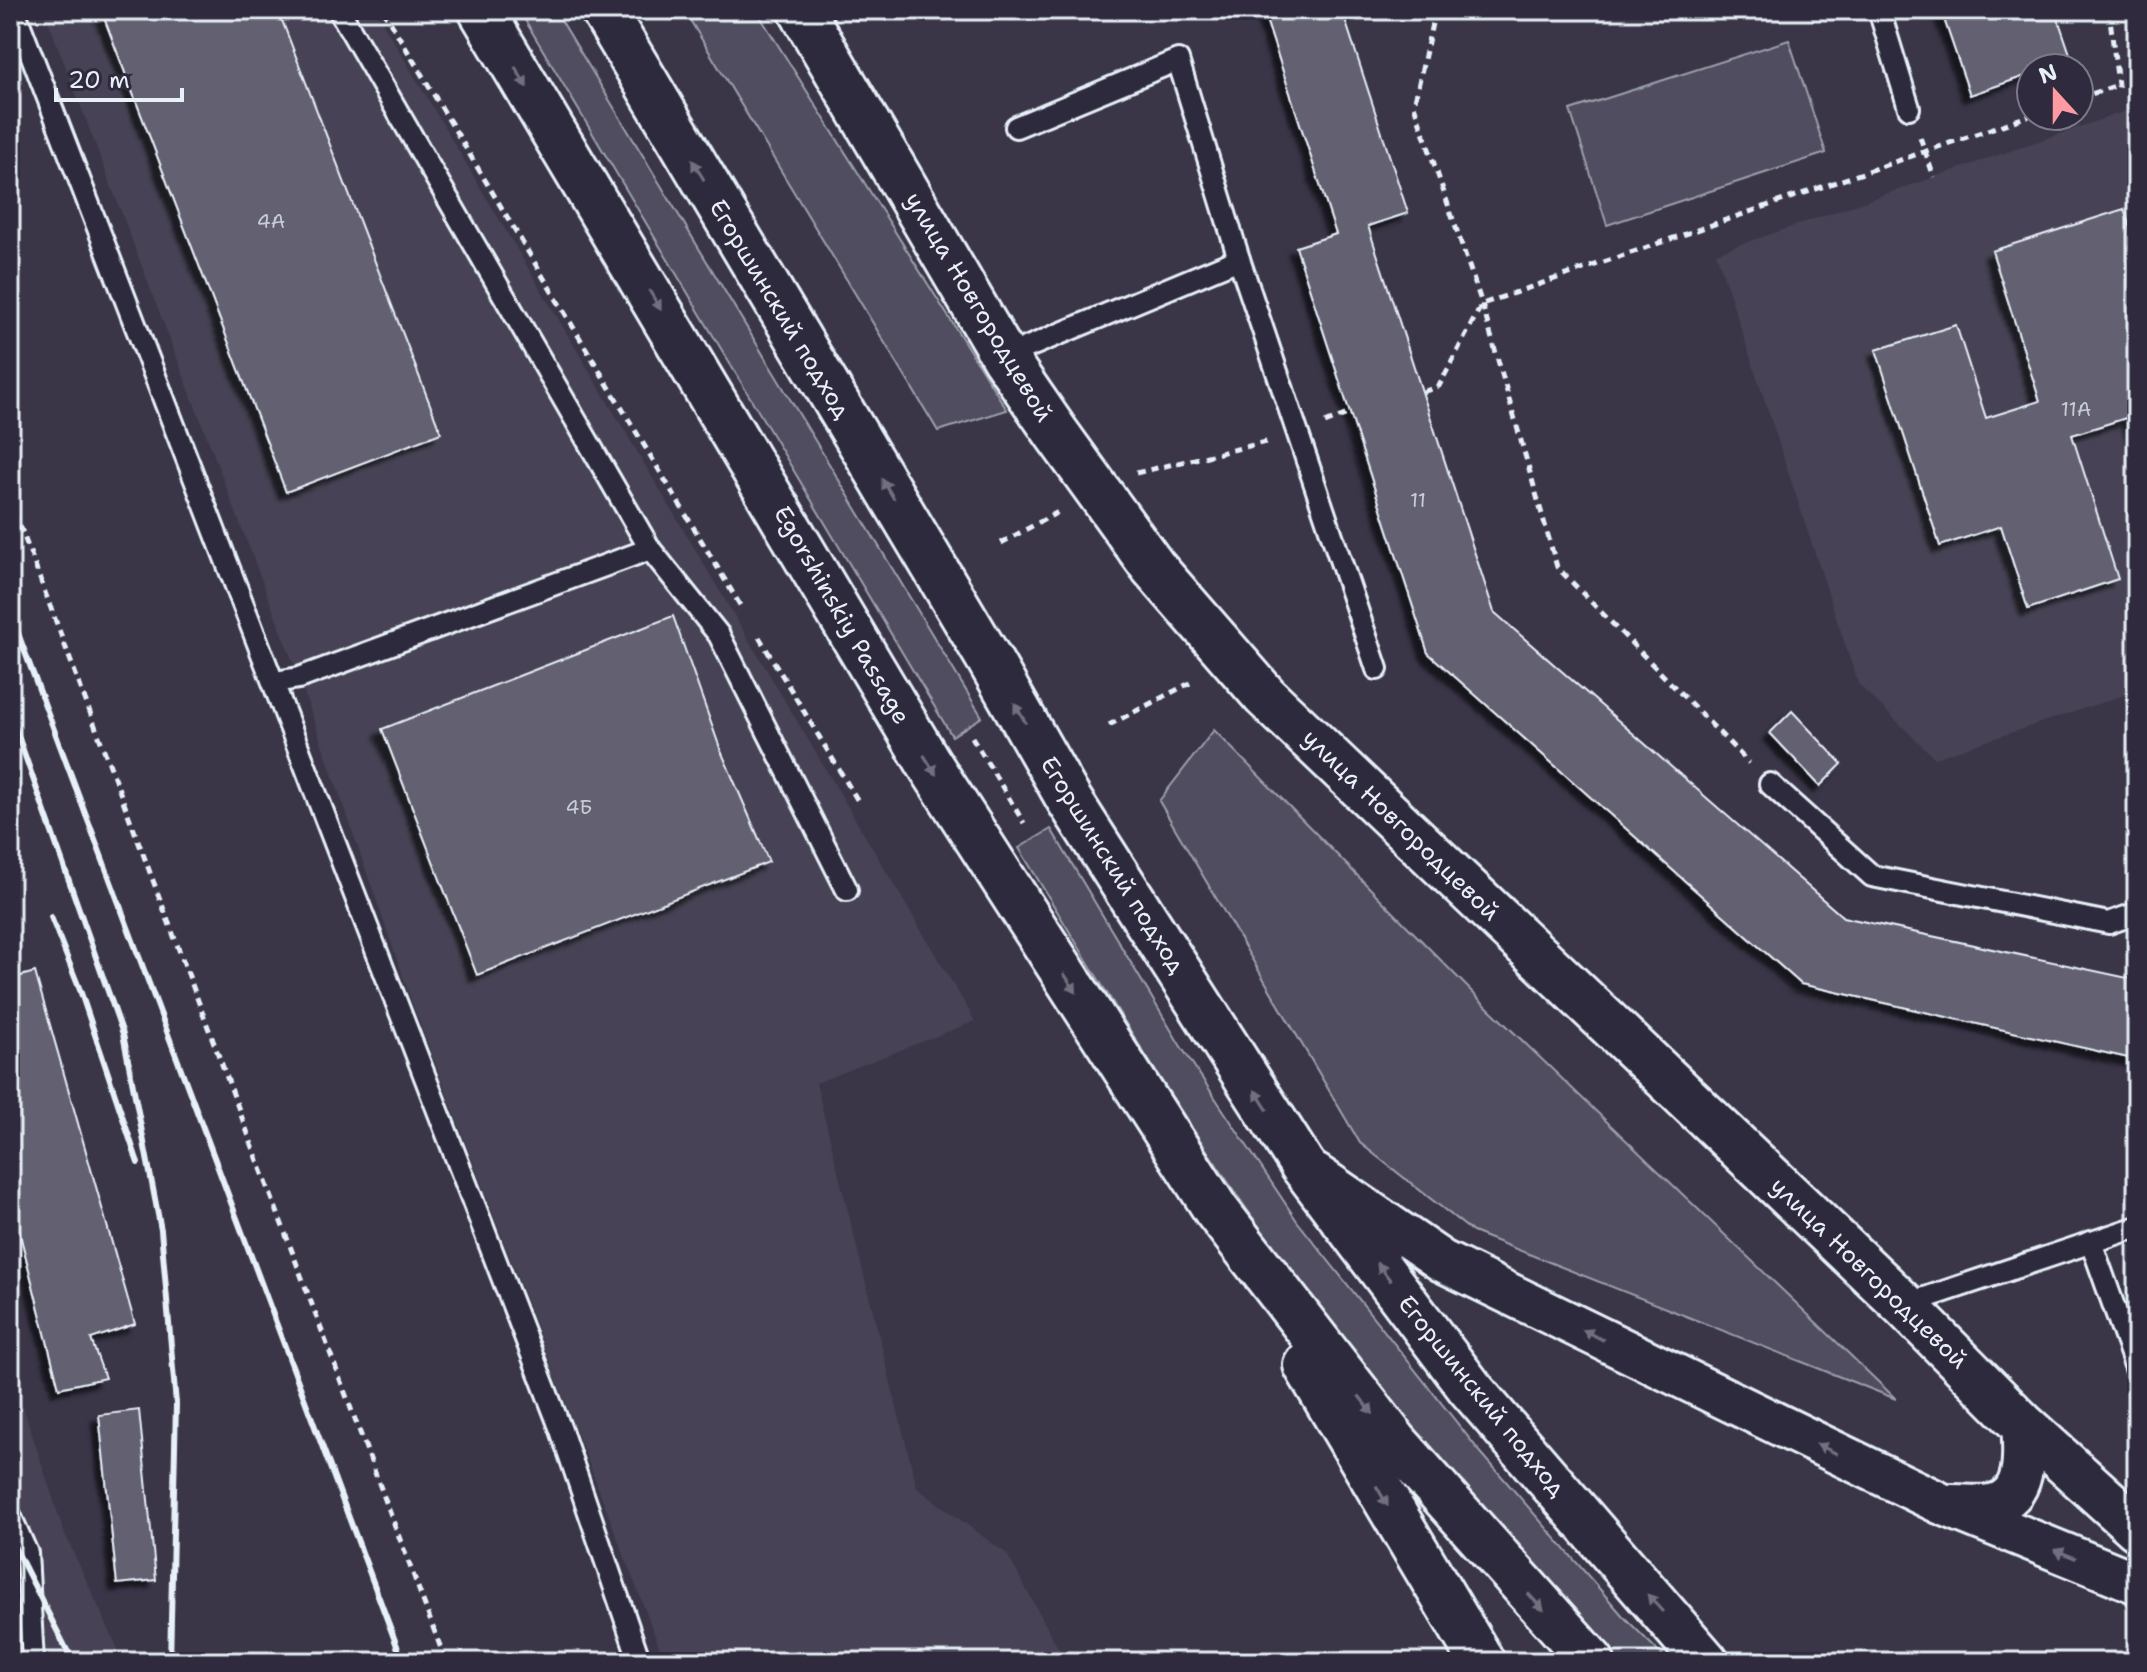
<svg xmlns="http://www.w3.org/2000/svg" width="2147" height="1672" viewBox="0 0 2147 1672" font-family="'Shantell Sans',sans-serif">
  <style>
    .built { fill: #464354 }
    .green { fill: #504e5f; stroke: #9ca0ac; stroke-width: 2 }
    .building { fill: #636171; stroke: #e8f1f8; stroke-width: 2; filter: url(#shadow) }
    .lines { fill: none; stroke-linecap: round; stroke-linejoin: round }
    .service-casing { stroke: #e8f1f8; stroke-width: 26 }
    .minor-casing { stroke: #e8f1f8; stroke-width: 46 }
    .tertiary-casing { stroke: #e8f1f8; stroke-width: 50 }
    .primary-casing { stroke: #e8f1f8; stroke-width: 50 }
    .path { stroke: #e8f1f8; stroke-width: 5; stroke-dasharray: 8 6; stroke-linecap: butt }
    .service { stroke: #2f2a3d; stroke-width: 20 }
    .minor { stroke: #2f2a3d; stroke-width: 40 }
    .tertiary { stroke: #2f2a3d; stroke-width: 44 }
    .primary { stroke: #2f2a3d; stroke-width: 44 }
    .rail { stroke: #e8f1f8; stroke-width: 6 }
    .oneway { fill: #70707e }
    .labels { text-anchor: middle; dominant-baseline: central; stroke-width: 6; stroke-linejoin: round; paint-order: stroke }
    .number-label { font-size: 20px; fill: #c7cdd6 }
    .street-label { font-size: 24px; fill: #e8f1f8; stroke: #2f2a3d }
  </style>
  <defs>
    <filter id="shadow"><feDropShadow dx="-7" dy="7" stdDeviation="2" flood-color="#0009"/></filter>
  </defs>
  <rect width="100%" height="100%" fill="#3a3648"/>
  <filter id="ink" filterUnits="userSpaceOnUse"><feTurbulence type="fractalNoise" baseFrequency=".0125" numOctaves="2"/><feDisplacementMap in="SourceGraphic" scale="16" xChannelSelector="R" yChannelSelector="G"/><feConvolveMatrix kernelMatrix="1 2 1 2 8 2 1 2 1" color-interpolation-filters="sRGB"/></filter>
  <g filter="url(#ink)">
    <g class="built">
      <polygon points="44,10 375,10 975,1021 816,1083 917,1488 1007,1554 1066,1662 665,1662 414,1008 299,678"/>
      <polygon points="2137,107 2137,691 1935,758 1858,684 1716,253"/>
      <polygon points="10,1367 64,1532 124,1662 10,1662"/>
    </g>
    <g class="green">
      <polygon points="519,10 555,10 982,717 952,736"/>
      <polygon points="684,10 756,10 1007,410 938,431"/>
      <polygon points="1789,40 1826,153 1607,225 1570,110"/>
      <polygon points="1214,730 1480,1000 1896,1399 1473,1232 1360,1143 1159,801"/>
      <path d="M1051,829L1180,1045L1297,1221L1477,1448L1623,1616L1669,1662H1619L1600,1644C1485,1514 1370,1383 1269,1241C1179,1114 1099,981 1019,848Z"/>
    </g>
    <g class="building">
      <polygon points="101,10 278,10 441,433 286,492"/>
      <polygon points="1263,10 1342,10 1408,213 1368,226 1494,612 1843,917 2137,980 2137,1060 1801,984 1428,653 1296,247 1336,234"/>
      <polygon points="1941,10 2055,10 2072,60 2049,68 2031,68 2031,74 1970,95"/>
      <polygon points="2124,209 2137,250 2137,443 2129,417 2072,435 2118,579 2028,609 2001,526 1940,546 1876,350 1956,325 1986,418 2040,401 1992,251"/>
      <polygon points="673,616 721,751 769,862 477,975 382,729"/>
      <polygon points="1792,711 1842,764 1820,786 1770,733"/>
      <polygon points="35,972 135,1324 91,1339 105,1378 59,1388 10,1195 10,979"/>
      <polygon points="139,1410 156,1580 117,1584 99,1415"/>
    </g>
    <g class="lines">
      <g class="service-casing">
        <g id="service">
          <polyline points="14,10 561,1430 640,1662"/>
          <polyline points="339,10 650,549 719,635 847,890"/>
          <polyline points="1879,10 1909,108"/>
          <polyline points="1016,127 1178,60 1239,259 1377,669"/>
          <polyline points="1004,357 1239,259"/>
          <polyline points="275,682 299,678 650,549"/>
          <polyline points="1770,784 1872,876 2109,923 2137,913"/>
          <polyline points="2091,1242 2137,1371"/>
          <polyline points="1904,1305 2137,1227"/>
          <polyline points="10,1515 27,1553 33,1662"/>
        </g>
      </g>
      <g class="minor-casing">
        <g id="minor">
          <polyline points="1315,1174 1442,1261 1942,1504 2137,1583"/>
          <path d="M1952,1505C1964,1505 1979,1507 1991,1505C2029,1498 2024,1452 2022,1424"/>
        </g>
      </g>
      <g class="tertiary-casing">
        <polyline id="tertiary" points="801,10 1004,357 1057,434 1153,567 1265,696 1904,1305 2022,1424 2137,1528"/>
      </g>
      <g class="primary-casing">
        <g id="primary">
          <polyline points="481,10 928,762 1216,1210 1396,1443 1592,1662"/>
          <polyline points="603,10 989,659 1068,798 1303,1166 1470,1388 1706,1662"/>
          <polyline points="1306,1365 1482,1662"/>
        </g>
      </g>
      <g class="path">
        <polyline points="383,10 743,610"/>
        <polyline points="1435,10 1414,105 1482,304 1557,567 1749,763"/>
        <polyline points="2109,10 2118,85 2137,82"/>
        <polyline points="854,19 873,10"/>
        <polyline points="2079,98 2118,85"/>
        <polyline points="1920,137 1934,177"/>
        <polyline points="1423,392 1439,386 1482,304 2031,115"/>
        <polyline points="1325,423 1350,413"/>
        <polyline points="1136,473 1270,441"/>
        <polyline points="10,499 446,1662"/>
        <polyline points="1001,543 1060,511"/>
        <polyline points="759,637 858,801"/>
        <polyline points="1109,725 1190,683"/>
        <polyline points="972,737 1024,823"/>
      </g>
      <use href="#service" class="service"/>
      <use href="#minor" class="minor"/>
      <use href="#tertiary" class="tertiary"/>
      <use href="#primary" class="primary"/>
      <g class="rail">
        <polyline points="10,612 403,1662"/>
        <polyline points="10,713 123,1034 161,1230 176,1404 170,1662"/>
        <polyline points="51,917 80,990 138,1163"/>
        <polyline points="10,1538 73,1662"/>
      </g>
    </g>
    <defs><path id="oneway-solid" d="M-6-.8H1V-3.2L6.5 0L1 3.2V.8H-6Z" transform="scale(2)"/></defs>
    <g class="oneway">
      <use href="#oneway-solid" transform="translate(521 77) rotate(59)"/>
      <use href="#oneway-solid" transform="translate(698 170) rotate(-121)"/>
      <use href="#oneway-solid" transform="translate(655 300) rotate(59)"/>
      <use href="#oneway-solid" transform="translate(888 489) rotate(-121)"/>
      <use href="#oneway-solid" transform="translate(1020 713) rotate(-120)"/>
      <use href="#oneway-solid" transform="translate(930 765) rotate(58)"/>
      <use href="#oneway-solid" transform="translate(1070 983) rotate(57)"/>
      <use href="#oneway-solid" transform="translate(1261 1100) rotate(-123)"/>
      <use href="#oneway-solid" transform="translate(1384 1272) rotate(-127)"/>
      <use href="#oneway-solid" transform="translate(1593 1335) rotate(-154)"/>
      <use href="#oneway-solid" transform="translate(1366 1405) rotate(52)"/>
      <use href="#oneway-solid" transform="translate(1827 1449) rotate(-154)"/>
      <use href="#oneway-solid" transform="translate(1382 1496) rotate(60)"/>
      <use href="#oneway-solid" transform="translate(2065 1554) rotate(-158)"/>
      <use href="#oneway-solid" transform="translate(1536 1602) rotate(47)"/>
      <use href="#oneway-solid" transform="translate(1655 1603) rotate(-131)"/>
    </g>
  </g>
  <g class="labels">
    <g class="number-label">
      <text x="271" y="221">4А</text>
      <text x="2076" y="409">11А</text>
      <text x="1418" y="500">11</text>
      <text x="579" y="807">4Б</text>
    </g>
    <g class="street-label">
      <text transform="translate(979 307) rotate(59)">улица Новгородцевой</text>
      <text transform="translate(780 309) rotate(59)">Егоршинский подход</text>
      <text transform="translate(842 615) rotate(60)">Egorshinskiy Passage</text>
      <text transform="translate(1401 825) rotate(44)">улица Новгородцевой</text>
      <text transform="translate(1113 865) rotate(58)">Егоршинский подход</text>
      <text transform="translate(1869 1273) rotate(44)">улица Новгородцевой</text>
      <text transform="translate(1482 1396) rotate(51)">Егоршинский подход</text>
    </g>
  </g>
  <rect width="2147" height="1672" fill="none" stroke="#2f2a3d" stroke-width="40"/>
  <rect x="20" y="20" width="2107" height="1632" fill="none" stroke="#e8f1f8" stroke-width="3" filter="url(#ink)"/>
  <g transform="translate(2055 92) rotate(339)"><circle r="38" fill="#2f2a3d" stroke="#797a88" stroke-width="2"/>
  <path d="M0-6L14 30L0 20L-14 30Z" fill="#ff9aa2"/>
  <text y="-12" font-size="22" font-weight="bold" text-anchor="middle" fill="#e8f1f8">N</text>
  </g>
  <path d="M56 88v12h126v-12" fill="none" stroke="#e8f1f8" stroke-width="4"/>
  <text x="68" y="88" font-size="24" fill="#e8f1f8" stroke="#2f2a3d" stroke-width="6" paint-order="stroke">20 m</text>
</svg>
